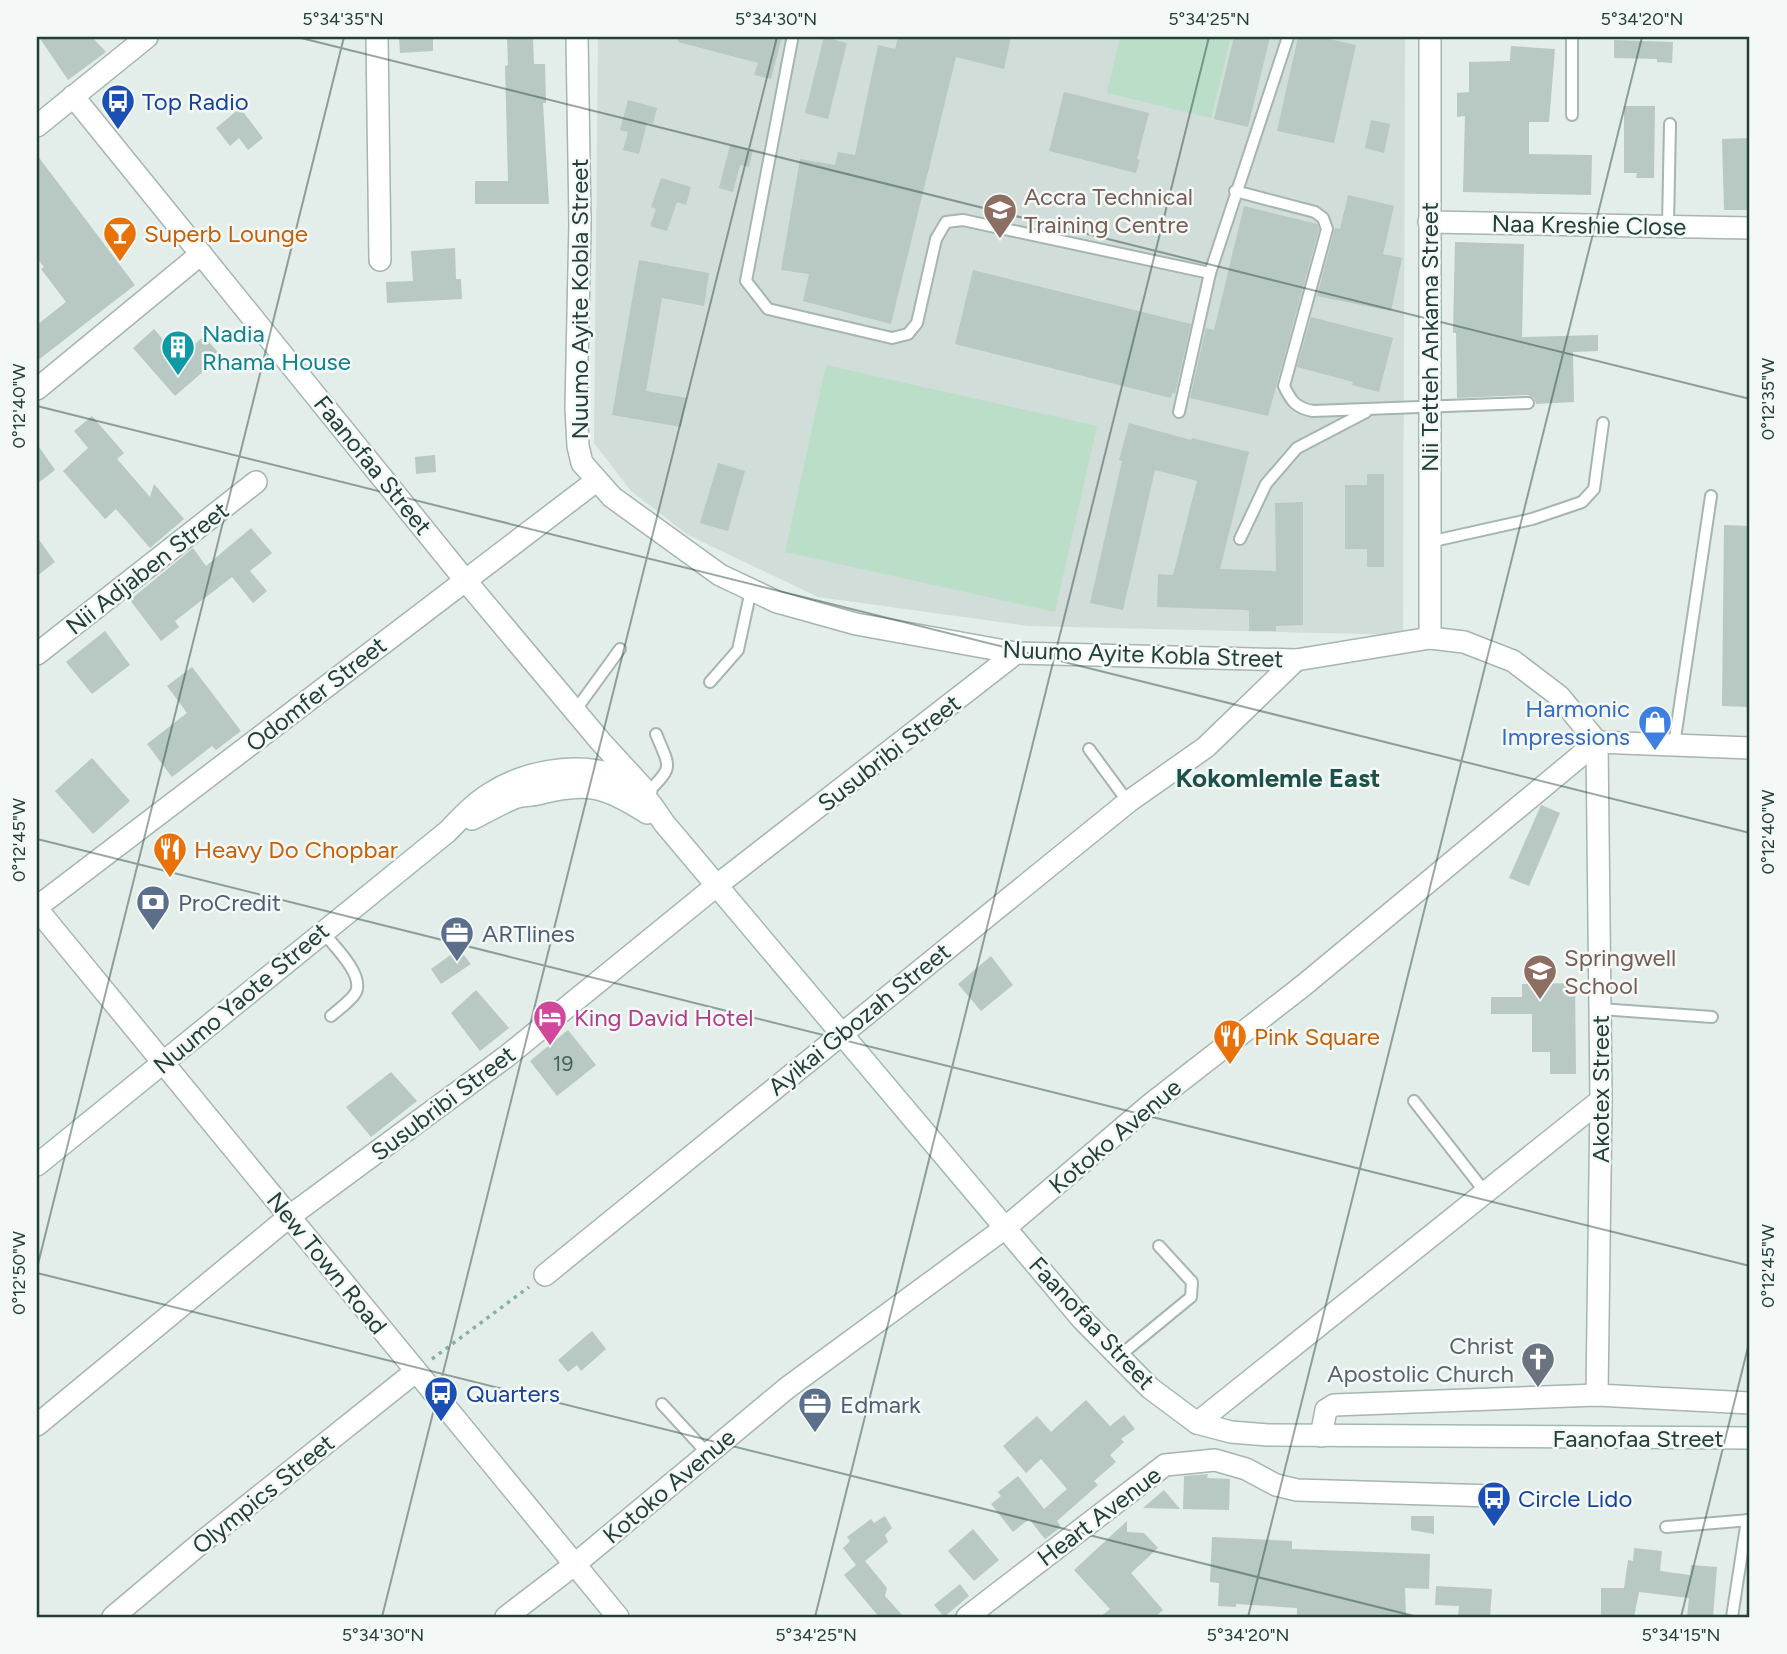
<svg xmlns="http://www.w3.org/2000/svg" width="1787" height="1654" viewBox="0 0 1787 1654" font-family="Figtree,sans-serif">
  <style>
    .built { fill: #d1ddd8 }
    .green { fill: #bbdec8 }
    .building { fill: #b8c8c3 }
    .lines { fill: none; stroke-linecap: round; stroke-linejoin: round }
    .service-casing { stroke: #a5b5b1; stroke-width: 14 }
    .minor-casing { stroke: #a5b5b1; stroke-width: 24 }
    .tertiary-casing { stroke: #a5b5b1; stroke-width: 24 }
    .secondary-casing { stroke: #a1b9b3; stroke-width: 24 }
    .path { stroke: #83b1a7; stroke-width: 3.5; stroke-dasharray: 3.5 5; stroke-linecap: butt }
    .service { stroke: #fff; stroke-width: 10 }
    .minor { stroke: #fff; stroke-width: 21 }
    .tertiary { stroke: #fff; stroke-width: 21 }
    .secondary { stroke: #fff; stroke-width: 21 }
    .ticks { fill: none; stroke: #223f3a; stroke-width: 2; stroke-opacity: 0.45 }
    .labels { text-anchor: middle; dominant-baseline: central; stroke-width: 5; stroke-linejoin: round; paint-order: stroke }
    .number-label { font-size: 21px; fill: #48615c }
    .transit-label { font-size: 24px; fill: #164399; stroke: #f4f9f7; text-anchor: start }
    .education-label { font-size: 24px; fill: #785e54; stroke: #f4f9f7; text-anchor: start }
    .street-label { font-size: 24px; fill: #223f3a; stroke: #f4f9f7 }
    .food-label { font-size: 24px; fill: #c56008; stroke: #f4f9f7; text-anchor: start }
    .culture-label { font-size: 24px; fill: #0d838f; stroke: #f4f9f7; text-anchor: start }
    .shop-label { font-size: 24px; fill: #366cbe; stroke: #f4f9f7; text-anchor: end }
    .service-label { font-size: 24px; fill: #4e5e75; stroke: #f4f9f7; text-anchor: start }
    .hotel-label { font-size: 24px; fill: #b23c85; stroke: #f4f9f7; text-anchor: start }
    .worship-label { font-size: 24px; fill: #5b616d; stroke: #f4f9f7; text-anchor: end }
    .neighbourhood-label { font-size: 26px; font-weight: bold; fill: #1d5149; stroke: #f4f9f7 }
    .neatline { fill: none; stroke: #223f3a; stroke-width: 2.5 }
    .ticks-label { font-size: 18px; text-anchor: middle; fill: #223f3a }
  </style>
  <rect width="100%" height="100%" fill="#e3ede9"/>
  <polygon class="built" points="598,37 1405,37 1403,635 1028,626 818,597 688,535 631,491 594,443"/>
  <g class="green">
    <polygon points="1120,37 1231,37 1211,118 1107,93"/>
    <polygon points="826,365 1097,426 1055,612 785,552"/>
  </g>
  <g class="building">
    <polygon points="39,37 92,37 106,52 68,80"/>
    <polygon points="399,37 433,37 433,51 400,53"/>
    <polygon points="507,37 533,37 534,64 545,64 546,103 543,103 549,204 475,204 475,181 508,181 505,66 508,65"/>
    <polygon points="678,37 782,37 771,79 754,75 758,63 678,42"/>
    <polygon points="824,37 847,43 828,119 805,113"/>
    <polygon points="898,37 1011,37 1004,69 956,57 891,324 803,301 809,274 781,270 800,159 835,165 838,152 855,155 878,45 895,49"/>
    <polygon points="1234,37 1270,37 1248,127 1214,119"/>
    <polygon points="1298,37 1320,37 1356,45 1334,143 1277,131"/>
    <polygon points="1614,40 1673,42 1672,63 1657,62 1657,59 1614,58"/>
    <polygon points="1511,46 1555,49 1549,122 1529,122 1529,154 1592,155 1591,195 1463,192 1465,116 1457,117 1457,93 1469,92 1469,62 1510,61"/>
    <polygon points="1064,92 1149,113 1137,159 1140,160 1136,173 1049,151"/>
    <polygon points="628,100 657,108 653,124 647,123 639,154 623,150 628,132 620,130"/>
    <polygon points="1624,106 1655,106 1654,178 1636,178 1637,173 1624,173"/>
    <polygon points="240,108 263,138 248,150 239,138 230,146 216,128"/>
    <polygon points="1371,120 1390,124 1384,153 1365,148"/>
    <polygon points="1750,138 1750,210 1724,210 1722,139"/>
    <polygon points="730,145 753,150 749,167 740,165 733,192 719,188"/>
    <polygon points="37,155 135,285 37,361 37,325 66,302 41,269 44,267 37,258"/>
    <polygon points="661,178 691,187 686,205 677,202 667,231 650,226 656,209 651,207"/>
    <polygon points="1348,195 1394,206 1383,254 1402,258 1391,311 1317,296 1335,228 1340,229"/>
    <polygon points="1244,206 1317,224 1319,229 1268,416 1190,398 1206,328 1214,330"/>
    <polygon points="1455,242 1524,244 1522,337 1598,335 1598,351 1573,352 1574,402 1536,404 1534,398 1528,395 1457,398 1456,333 1453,333"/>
    <polygon points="455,248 456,279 461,279 462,299 387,303 386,282 413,281 411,251"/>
    <polygon points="639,260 709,273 704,306 662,298 646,391 687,398 681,427 612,415"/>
    <polygon points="973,270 1191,324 1175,394 1172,393 1171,398 955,344"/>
    <polygon points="1311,317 1393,338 1379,392 1352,385 1353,382 1297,367"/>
    <polygon points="154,329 179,358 204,336 221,356 175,396 133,348"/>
    <polygon points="92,416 124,453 117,459 150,497 154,484 184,519 150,548 116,509 105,519 63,471 88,448 74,431"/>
    <polygon points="1129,423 1191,440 1192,438 1249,452 1220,569 1276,571 1275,503 1303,502 1303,625 1276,626 1276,631 1249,631 1249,611 1246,610 1157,607 1158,574 1173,575 1197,481 1155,470 1123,610 1090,603 1122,461 1119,460"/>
    <polygon points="37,444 55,470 37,484"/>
    <polygon points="435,455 436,472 416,474 415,457"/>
    <polygon points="718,463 745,471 728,531 700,523"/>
    <polygon points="1367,474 1384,474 1384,567 1367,567 1367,549 1345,549 1345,485 1367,485"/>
    <polygon points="1724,525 1750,526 1750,707 1722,706"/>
    <polygon points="251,528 272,553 250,571 267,591 253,603 232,577 175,621 179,627 161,641 130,600 193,548 206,566"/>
    <polygon points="37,537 55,562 37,576"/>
    <polygon points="105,631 130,665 92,694 66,662"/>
    <polygon points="192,667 241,731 216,750 212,746 172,777 147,744 187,713 167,686"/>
    <polygon points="92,758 130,801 93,834 55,791"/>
    <polygon points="1541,805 1560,813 1529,886 1509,878"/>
    <polygon points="459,949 471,964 441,984 431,969"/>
    <polygon points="991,956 1013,985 981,1011 958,984"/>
    <polygon points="1575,983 1576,1074 1550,1074 1550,1052 1532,1052 1532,1014 1491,1014 1491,997 1522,997 1522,984"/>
    <polygon points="476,990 509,1028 480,1051 451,1013"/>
    <polygon points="568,1030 596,1065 557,1096 530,1061"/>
    <polygon points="391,1072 417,1101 371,1137 346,1107"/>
    <polygon points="592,1331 606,1349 581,1371 577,1365 568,1372 558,1360"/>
    <polygon points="1086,1400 1110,1426 1124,1415 1135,1429 1121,1439 1124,1442 1110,1455 1116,1462 1094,1481 1098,1485 1057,1521 1061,1527 1045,1539 1029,1519 1013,1532 991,1504 1001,1496 998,1492 1018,1476 1044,1509 1067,1489 1041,1459 1026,1473 1003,1446 1037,1416 1051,1432"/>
    <polygon points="1208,1474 1207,1478 1230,1479 1229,1510 1183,1509 1184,1476"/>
    <polygon points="1164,1490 1180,1509 1143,1508"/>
    <polygon points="885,1516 892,1528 885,1535 888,1542 865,1561 887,1588 885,1596 904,1617 879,1617 844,1575 856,1565 843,1548 850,1541 847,1537 871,1519 874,1523"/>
    <polygon points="1411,1516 1434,1516 1434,1534 1411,1530"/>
    <polygon points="1127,1521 1127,1532 1144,1533 1158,1548 1131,1573 1163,1610 1155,1617 1100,1617 1110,1609 1074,1570"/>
    <polygon points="973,1529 999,1560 974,1581 948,1551"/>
    <polygon points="1212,1537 1292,1541 1292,1549 1430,1554 1429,1589 1405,1588 1406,1617 1297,1617 1297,1608 1236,1604 1236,1607 1218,1606 1219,1583 1210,1582"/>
    <polygon points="1634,1548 1662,1551 1660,1571 1690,1575 1691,1565 1717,1567 1713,1617 1687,1617 1689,1598 1639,1592 1634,1617 1601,1617 1601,1588 1624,1588 1628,1560 1633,1561"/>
    <polygon points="960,1584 969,1596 944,1617 934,1605"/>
    <polygon points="1436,1586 1492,1589 1490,1617 1458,1617 1459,1606 1435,1605"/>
  </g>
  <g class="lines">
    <g class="service-casing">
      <g id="service">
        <polyline points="792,40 746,281 768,309 892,338 908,334 917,323 936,239 946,222 963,220 1210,273 1288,37"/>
        <polyline points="1572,115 1572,37"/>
        <path d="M1235,191L1315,212L1323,218L1327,229L1284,386C1291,401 1296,408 1313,411L1528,403"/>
        <polyline points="1668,225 1670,124"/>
        <polyline points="1179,412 1210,273"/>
        <polyline points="1240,539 1266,484 1297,448 1366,412"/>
        <polyline points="1429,542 1532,519 1582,502 1594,489 1603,423"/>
        <polyline points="710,682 738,650 751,590"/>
        <polyline points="575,711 620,649"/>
        <polyline points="1674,745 1711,496"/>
        <polyline points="1089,749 1128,802"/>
        <path d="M648,792C674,766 670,768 656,734"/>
        <path d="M322,931C333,945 364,974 356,992C351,1001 339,1009 331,1016"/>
        <polyline points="1600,1009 1712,1017"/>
        <polyline points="1414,1101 1485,1192"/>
        <polyline points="1118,1357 1191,1297 1192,1282 1159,1246"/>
        <polyline points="662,1404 708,1454"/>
        <polyline points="1666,1527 1750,1520"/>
        <polyline points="1732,1617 1747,1520"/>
      </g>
    </g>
    <g class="minor-casing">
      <g id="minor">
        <polyline points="377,37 380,260"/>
        <polyline points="577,37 580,223 576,407 578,446 582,463 612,497 720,575 777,602 856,624 1016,653 1296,660 1430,638 1464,642 1513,661 1559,696 1597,742 1601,1100 1597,1395"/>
        <polyline points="73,96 465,580 601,742 646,791"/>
        <polyline points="1429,222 1750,228"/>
        <polyline points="37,389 201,254"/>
        <polyline points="1430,638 1430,37"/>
        <polyline points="37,654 256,482"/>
        <polyline points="37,907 596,481"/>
        <polyline points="545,1275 1128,802 1206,747 1296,660"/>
        <polyline points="1197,1423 1601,1100"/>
        <polyline points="37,1425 290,1216 507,1056 716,886 1016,653"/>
        <polyline points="1321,1436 1326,1410 1334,1405 1597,1395 1750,1403"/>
        <polyline points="506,1617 574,1565 787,1388 1005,1228 1151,1104 1304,985 1597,742 1750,748"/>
        <polyline points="967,1617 1165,1465 1215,1460 1246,1469 1276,1485 1297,1490 1493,1496"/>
      </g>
    </g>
    <g class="tertiary-casing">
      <g id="tertiary">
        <polyline points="37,126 147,37"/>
        <polyline points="37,909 618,1617"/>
        <polyline points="113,1617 202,1542 415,1372"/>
      </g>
    </g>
    <g class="secondary-casing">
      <g id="secondary">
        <path d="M472,819C486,812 501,803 517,797C523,795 531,796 538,794C587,781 605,786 647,813"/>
        <path d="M37,1165L447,832C461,818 474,803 491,793C528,769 595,757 633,786C647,796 655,810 664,823L1082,1319L1150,1388L1197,1423L1231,1432L1268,1435L1750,1438"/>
      </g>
    </g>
    <polyline class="path" points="432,1359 529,1287"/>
    <use href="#service" class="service"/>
    <use href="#minor" class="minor"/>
    <use href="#tertiary" class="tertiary"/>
    <use href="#secondary" class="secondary"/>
  </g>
  <path class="ticks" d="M297,37L1750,399M37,406L1750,833M37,839L1750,1266M37,1268L344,37M37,1273L1418,1617M382,1617L777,37M815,1617L1209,37M1248,1617L1642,37M1681,1617L1750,1339"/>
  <defs>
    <g id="bus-pin" transform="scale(1.75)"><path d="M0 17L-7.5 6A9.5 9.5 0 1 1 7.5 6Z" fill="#1a4fb4" stroke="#f4f9f7"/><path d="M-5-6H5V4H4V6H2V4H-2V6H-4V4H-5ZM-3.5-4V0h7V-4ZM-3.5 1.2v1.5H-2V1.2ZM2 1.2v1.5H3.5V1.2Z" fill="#fff"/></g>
    <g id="school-pin" transform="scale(1.75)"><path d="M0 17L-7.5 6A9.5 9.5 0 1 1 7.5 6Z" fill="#8d6e63" stroke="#f4f9f7"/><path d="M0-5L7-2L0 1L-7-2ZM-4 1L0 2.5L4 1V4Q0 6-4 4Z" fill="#fff"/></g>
    <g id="bar-pin" transform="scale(1.75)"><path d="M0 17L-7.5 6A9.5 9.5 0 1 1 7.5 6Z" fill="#e8710a" stroke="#f4f9f7"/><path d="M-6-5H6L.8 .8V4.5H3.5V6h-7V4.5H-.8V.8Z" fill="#fff"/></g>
    <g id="building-pin" transform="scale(1.75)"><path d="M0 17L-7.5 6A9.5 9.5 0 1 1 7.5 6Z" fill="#0f9aa8" stroke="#f4f9f7"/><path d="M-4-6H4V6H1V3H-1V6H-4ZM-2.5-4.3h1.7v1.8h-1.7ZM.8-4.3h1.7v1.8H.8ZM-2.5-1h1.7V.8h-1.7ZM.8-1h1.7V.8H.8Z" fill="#fff"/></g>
    <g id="shop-pin" transform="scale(1.75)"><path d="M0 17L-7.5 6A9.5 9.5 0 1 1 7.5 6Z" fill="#3f7fe0" stroke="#f4f9f7"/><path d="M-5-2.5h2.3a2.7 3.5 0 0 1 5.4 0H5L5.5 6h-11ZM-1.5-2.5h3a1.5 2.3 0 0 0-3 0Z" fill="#fff"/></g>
    <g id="restaurant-pin" transform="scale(1.75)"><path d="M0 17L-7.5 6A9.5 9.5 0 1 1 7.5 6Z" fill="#e8710a" stroke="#f4f9f7"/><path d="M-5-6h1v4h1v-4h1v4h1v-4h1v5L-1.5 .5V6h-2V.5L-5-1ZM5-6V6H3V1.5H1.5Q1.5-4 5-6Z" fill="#fff"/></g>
    <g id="bank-pin" transform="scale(1.75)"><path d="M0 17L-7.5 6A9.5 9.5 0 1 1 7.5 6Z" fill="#5c6f8a" stroke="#f4f9f7"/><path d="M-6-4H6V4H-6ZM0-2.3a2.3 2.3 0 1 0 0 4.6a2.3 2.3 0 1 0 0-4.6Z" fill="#fff"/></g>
    <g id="office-pin" transform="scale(1.75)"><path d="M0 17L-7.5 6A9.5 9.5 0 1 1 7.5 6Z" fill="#5c6f8a" stroke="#f4f9f7"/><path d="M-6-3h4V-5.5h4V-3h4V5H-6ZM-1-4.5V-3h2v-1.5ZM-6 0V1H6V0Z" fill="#fff"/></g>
    <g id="hotel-pin" transform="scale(1.75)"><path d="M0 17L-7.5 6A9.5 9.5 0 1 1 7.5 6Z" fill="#d1479c" stroke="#f4f9f7"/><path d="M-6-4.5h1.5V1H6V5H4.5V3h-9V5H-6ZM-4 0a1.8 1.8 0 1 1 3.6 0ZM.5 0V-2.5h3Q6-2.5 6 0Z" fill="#fff"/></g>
    <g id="church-pin" transform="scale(1.75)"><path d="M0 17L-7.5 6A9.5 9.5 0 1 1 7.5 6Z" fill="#6b7280" stroke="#f4f9f7"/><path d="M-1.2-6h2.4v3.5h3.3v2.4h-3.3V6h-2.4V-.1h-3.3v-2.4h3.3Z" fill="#fff"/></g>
  </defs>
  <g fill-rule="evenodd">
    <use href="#bus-pin" x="118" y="101"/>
    <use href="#school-pin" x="1000" y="210"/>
    <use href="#bar-pin" x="120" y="233"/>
    <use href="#building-pin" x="178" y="347"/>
    <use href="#shop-pin" x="1655" y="722"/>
    <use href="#restaurant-pin" x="170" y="849"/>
    <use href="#bank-pin" x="153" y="902"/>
    <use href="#office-pin" x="457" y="933"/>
    <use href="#school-pin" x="1540" y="971"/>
    <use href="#hotel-pin" x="550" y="1017"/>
    <use href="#restaurant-pin" x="1230" y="1036"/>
    <use href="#church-pin" x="1538" y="1359"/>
    <use href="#bus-pin" x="441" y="1393"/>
    <use href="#office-pin" x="815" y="1404"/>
    <use href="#bus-pin" x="1494" y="1498"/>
  </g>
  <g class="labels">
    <g class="number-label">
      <text x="563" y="1063">19</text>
    </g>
    <g class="transit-label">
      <text x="142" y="101">Top Radio</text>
      <text x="466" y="1393">Quarters</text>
      <text x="1518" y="1498">Circle Lido</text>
    </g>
    <g class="education-label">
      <text x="1024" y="196">Accra Technical<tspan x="1024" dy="28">Training Centre</tspan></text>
      <text x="1564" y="957">Springwell<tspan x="1564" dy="28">School</tspan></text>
    </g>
    <g class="street-label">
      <text transform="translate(1589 225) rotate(1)">Naa Kreshie Close</text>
      <text transform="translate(579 299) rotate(-90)">Nuumo Ayite Kobla Street</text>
      <text transform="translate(1429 337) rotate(-90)">Nii Tetteh Ankama Street</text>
      <text transform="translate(373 465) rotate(51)">Faanofaa Street</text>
      <text transform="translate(147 568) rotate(-38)">Nii Adjaben Street</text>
      <text transform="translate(1143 654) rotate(2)">Nuumo Ayite Kobla Street</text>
      <text transform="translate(316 694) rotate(-38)">Odomfer Street</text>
      <text transform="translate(889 753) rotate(-38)">Susubribi Street</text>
      <text transform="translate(241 998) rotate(-40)">Nuumo Yaote Street</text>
      <text transform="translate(859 1019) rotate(-39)">Ayikai Gbozah Street</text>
      <text transform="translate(1600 1089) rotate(-90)">Akotex Street</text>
      <text transform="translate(443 1103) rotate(-37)">Susubribi Street</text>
      <text transform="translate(1115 1136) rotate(-40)">Kotoko Avenue</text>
      <text transform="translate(327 1263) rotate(51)">New Town Road</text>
      <text transform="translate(1092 1323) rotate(47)">Faanofaa Street</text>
      <text x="1638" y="1438">Faanofaa Street</text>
      <text transform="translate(669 1486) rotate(-40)">Kotoko Avenue</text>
      <text transform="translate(263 1494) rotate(-39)">Olympics Street</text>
      <text transform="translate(1099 1516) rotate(-37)">Heart Avenue</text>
    </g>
    <g class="food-label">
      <text x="144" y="233">Superb Lounge</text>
      <text x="194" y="849">Heavy Do Chopbar</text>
      <text x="1254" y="1036">Pink Square</text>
    </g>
    <g class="culture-label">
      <text x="202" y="333">Nadia<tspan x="202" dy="28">Rhama House</tspan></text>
    </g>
    <g class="shop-label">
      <text x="1630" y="708">Harmonic<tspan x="1630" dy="28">Impressions</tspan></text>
    </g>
    <g class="service-label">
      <text x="178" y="902">ProCredit</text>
      <text x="482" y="933">ARTlines</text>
      <text x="840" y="1404">Edmark</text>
    </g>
    <g class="hotel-label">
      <text x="574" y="1017">King David Hotel</text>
    </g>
    <g class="worship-label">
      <text x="1514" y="1345">Christ<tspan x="1514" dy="28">Apostolic Church</tspan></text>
    </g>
    <g class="neighbourhood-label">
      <text x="1278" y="778">Kokomlemle East</text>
    </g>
  </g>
  <rect width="1787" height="1654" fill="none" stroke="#f4f9f7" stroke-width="77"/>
  <rect x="38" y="38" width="1710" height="1578" class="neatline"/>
  <g class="ticks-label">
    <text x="343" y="25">5°34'35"N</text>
    <text x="776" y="25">5°34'30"N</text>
    <text x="1209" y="25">5°34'25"N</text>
    <text x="1642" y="25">5°34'20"N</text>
    <text transform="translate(1768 399) rotate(-90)" y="6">0°12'35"W</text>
    <text transform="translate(19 406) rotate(-90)" y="6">0°12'40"W</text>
    <text transform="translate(1768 832) rotate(-90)" y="6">0°12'40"W</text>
    <text transform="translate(19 840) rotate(-90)" y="6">0°12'45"W</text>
    <text transform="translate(1768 1266) rotate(-90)" y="6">0°12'45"W</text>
    <text transform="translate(19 1273) rotate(-90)" y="6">0°12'50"W</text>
    <text x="383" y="1641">5°34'30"N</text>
    <text x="816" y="1641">5°34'25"N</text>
    <text x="1248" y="1641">5°34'20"N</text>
    <text x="1681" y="1641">5°34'15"N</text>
  </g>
</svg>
